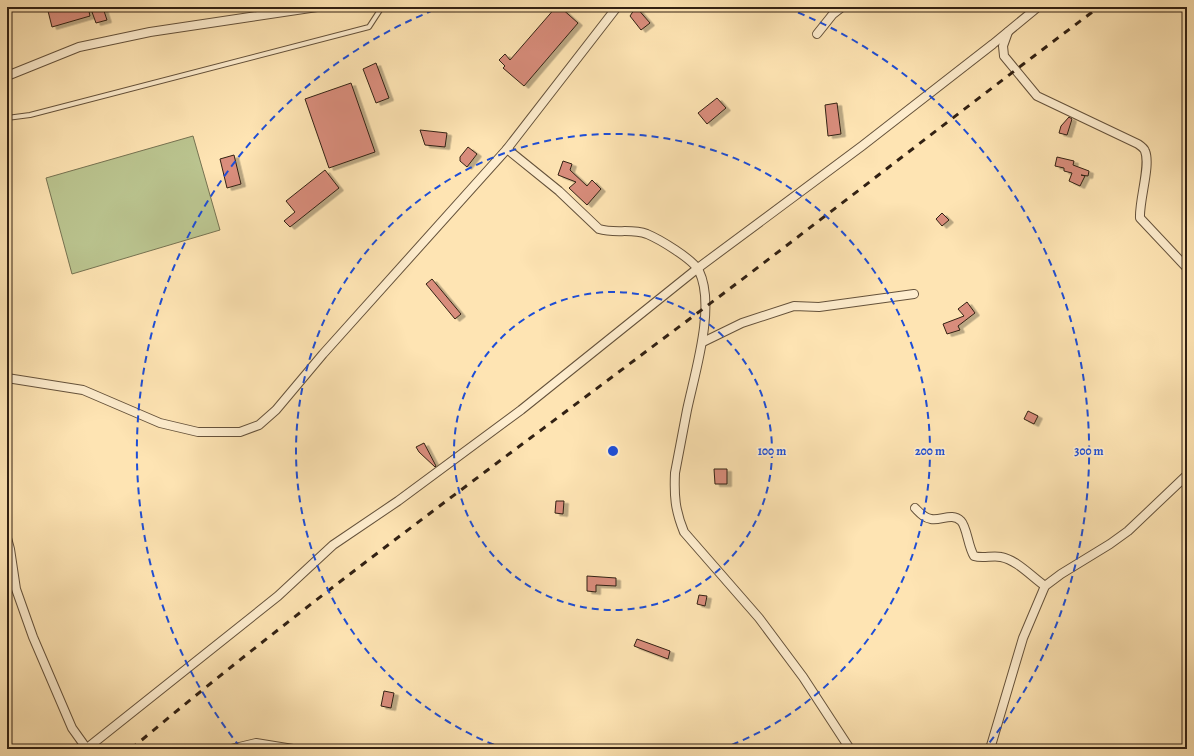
<svg xmlns="http://www.w3.org/2000/svg" width="1194" height="756" viewBox="0 0 1194 756" font-family="Alegreya,serif">
  <style>
    .green { fill: #bbc590; stroke: #767352 }
    .building { fill: #d98d7c; stroke: #322113; filter: url(#shadow) }
    .lines { fill: none; stroke-linecap: round; stroke-linejoin: round }
    .service-casing { stroke: #65523b; stroke-width: 6 }
    .minor-casing { stroke: #65523b; stroke-width: 10 }
    .service { stroke: #feedce; stroke-width: 4 }
    .minor { stroke: #feedce; stroke-width: 8 }
    .rail { stroke: #322113; stroke-width: 3; stroke-dasharray: 7 7; stroke-linecap: butt }
    .ring { fill: none; stroke: #1d4ed8; stroke-width: 2; stroke-dasharray: 7 5 }
    .centre { fill: #1d4ed8; stroke: #feedce; stroke-width: 2 }
    .ring-label { font-size: 12px; text-anchor: middle; font-weight: bold; fill: #1d4ed8; stroke: #feedce; stroke-width: 3.5; stroke-linejoin: round; paint-order: stroke }
  </style>
  <defs>
    <filter id="shadow"><feDropShadow dx="4.5" dy="2.5" stdDeviation="0" flood-color="#0004"/></filter>
  </defs>
  <rect width="100%" height="100%" fill="#fee4b3"/>
  <filter id="stains"><feTurbulence type="fractalNoise" baseFrequency=".005" numOctaves="4"/><feColorMatrix values="0 0 0 0 .2 0 0 0 0 .09 0 0 0 0 .02 0 0 0 .5 -.17"/></filter>
  <radialGradient id="worn" r=".72"><stop offset=".6" stop-color="#630" stop-opacity="0"/><stop offset="1" stop-color="#630" stop-opacity=".3"/></radialGradient>
  <polygon class="green" points="193,136 220,230 72,274 46,178"/>
  <g class="building">
    <polygon points="47,7 88,7 90,16 52,27"/>
    <polygon points="556,7 560,7 578,23 524,86 503,68 505,66 499,60 505,54 510,60"/>
    <polygon points="636,7 650,23 641,30 630,16"/>
    <polygon points="103,8 107,20 96,23 92,12"/>
    <polygon points="376,63 389,98 376,103 363,69"/>
    <polygon points="351,83 375,152 329,168 305,99"/>
    <polygon points="717,98 726,108 707,124 698,113"/>
    <polygon points="837,103 841,134 828,136 825,105"/>
    <polygon points="1069,117 1072,119 1067,135 1059,133 1061,126"/>
    <polygon points="420,130 447,133 445,147 425,145"/>
    <polygon points="468,147 477,154 467,167 460,161 460,157"/>
    <polygon points="234,155 241,184 227,188 220,159"/>
    <polygon points="1057,157 1074,161 1073,165 1089,171 1088,176 1081,175 1085,176 1080,186 1069,181 1072,173 1064,171 1064,168 1055,166"/>
    <polygon points="563,161 572,164 570,170 587,186 592,180 601,189 587,205 569,188 576,182 558,175"/>
    <polygon points="325,170 339,188 290,227 284,221 295,212 286,201"/>
    <polygon points="942,213 949,220 942,226 936,219"/>
    <polygon points="432,279 461,314 455,319 426,284"/>
    <polygon points="967,302 975,313 958,326 960,330 947,334 943,324 964,316 958,309"/>
    <polygon points="1028,411 1038,416 1034,424 1024,419"/>
    <polygon points="424,443 436,466 435,467 419,452 416,447"/>
    <polygon points="714,469 727,469 727,484 715,484"/>
    <polygon points="556,501 564,501 563,514 555,513"/>
    <polygon points="587,576 616,578 616,586 596,585 596,592 587,591"/>
    <polygon points="699,595 707,596 705,606 697,604"/>
    <polygon points="637,639 670,651 668,659 634,646"/>
    <polygon points="384,691 394,693 391,708 381,706"/>
  </g>
  <g class="lines">
    <g class="service-casing">
      <polyline id="service" points="7,118 30,115 369,27 382,7"/>
    </g>
    <g class="minor-casing">
      <g id="minor">
        <path d="M1008,32L1003,46L1004,56L1037,96L1138,144C1141,146 1144,148 1145,151C1151,165 1139,200 1140,218L1187,268"/>
        <polyline points="817,34 833,14 842,7"/>
        <polyline points="7,76 79,47 150,32 317,7"/>
        <path d="M507,149L559,191L599,229C615,234 631,228 647,234C659,239 693,259 699,271C716,306 695,372 687,410C683,431 679,452 675,473C674,496 675,510 684,532L759,618L803,677L850,749"/>
        <polyline points="703,342 742,323 794,306 819,307 914,294"/>
        <polyline points="7,378 83,390 160,423 198,432 240,432 259,425 276,410 323,354 507,149 617,7"/>
        <path d="M915,508C920,513 924,518 931,519C941,521 952,512 961,521C967,527 968,547 974,556C983,559 992,555 1001,557C1017,560 1032,577 1045,586"/>
        <polyline points="7,538 10,549 16,589 33,637 72,728 87,749"/>
        <polyline points="86,749 278,596 333,545 398,501 521,410 698,268 862,146 993,44 1038,7"/>
        <polyline points="231,749 256,743 293,749"/>
        <polyline points="990,749 1023,638 1045,586 1061,574 1110,544 1128,531 1187,475"/>
      </g>
    </g>
    <use href="#service" class="service"/>
    <use href="#minor" class="minor"/>
    <path class="rail" d="M131,749C301,606 482,475 660,341C808,231 952,117 1099,7"/>
  </g>
  <g class="ring">
    <circle cx="613" cy="451" r="159"/>
    <path d="M505 749A317 317 0 1 1 721 749"/>
    <path d="M240 747A476 476 0 0 1 439 8M787 8A476 476 0 0 1 986 747"/>
  </g>
  <circle cx="613" cy="451" r="6" class="centre"/>
  <g class="ring-label">
    <text x="772" y="455">100 m</text>
    <text x="930" y="455">200 m</text>
    <text x="1089" y="455">300 m</text>
  </g>
  <rect width="1194" height="756" fill="none" stroke="#fee4b3" stroke-width="24"/>
  <rect x="8" y="8" width="1178" height="740" fill="none" stroke="#322113" stroke-width="2"/>
  <rect x="12" y="12" width="1170" height="732" fill="none" stroke="#322113"/>
  <rect width="100%" height="100%" filter="url(#stains)"/>
  <rect width="100%" height="100%" fill="url(#worn)"/>
</svg>
